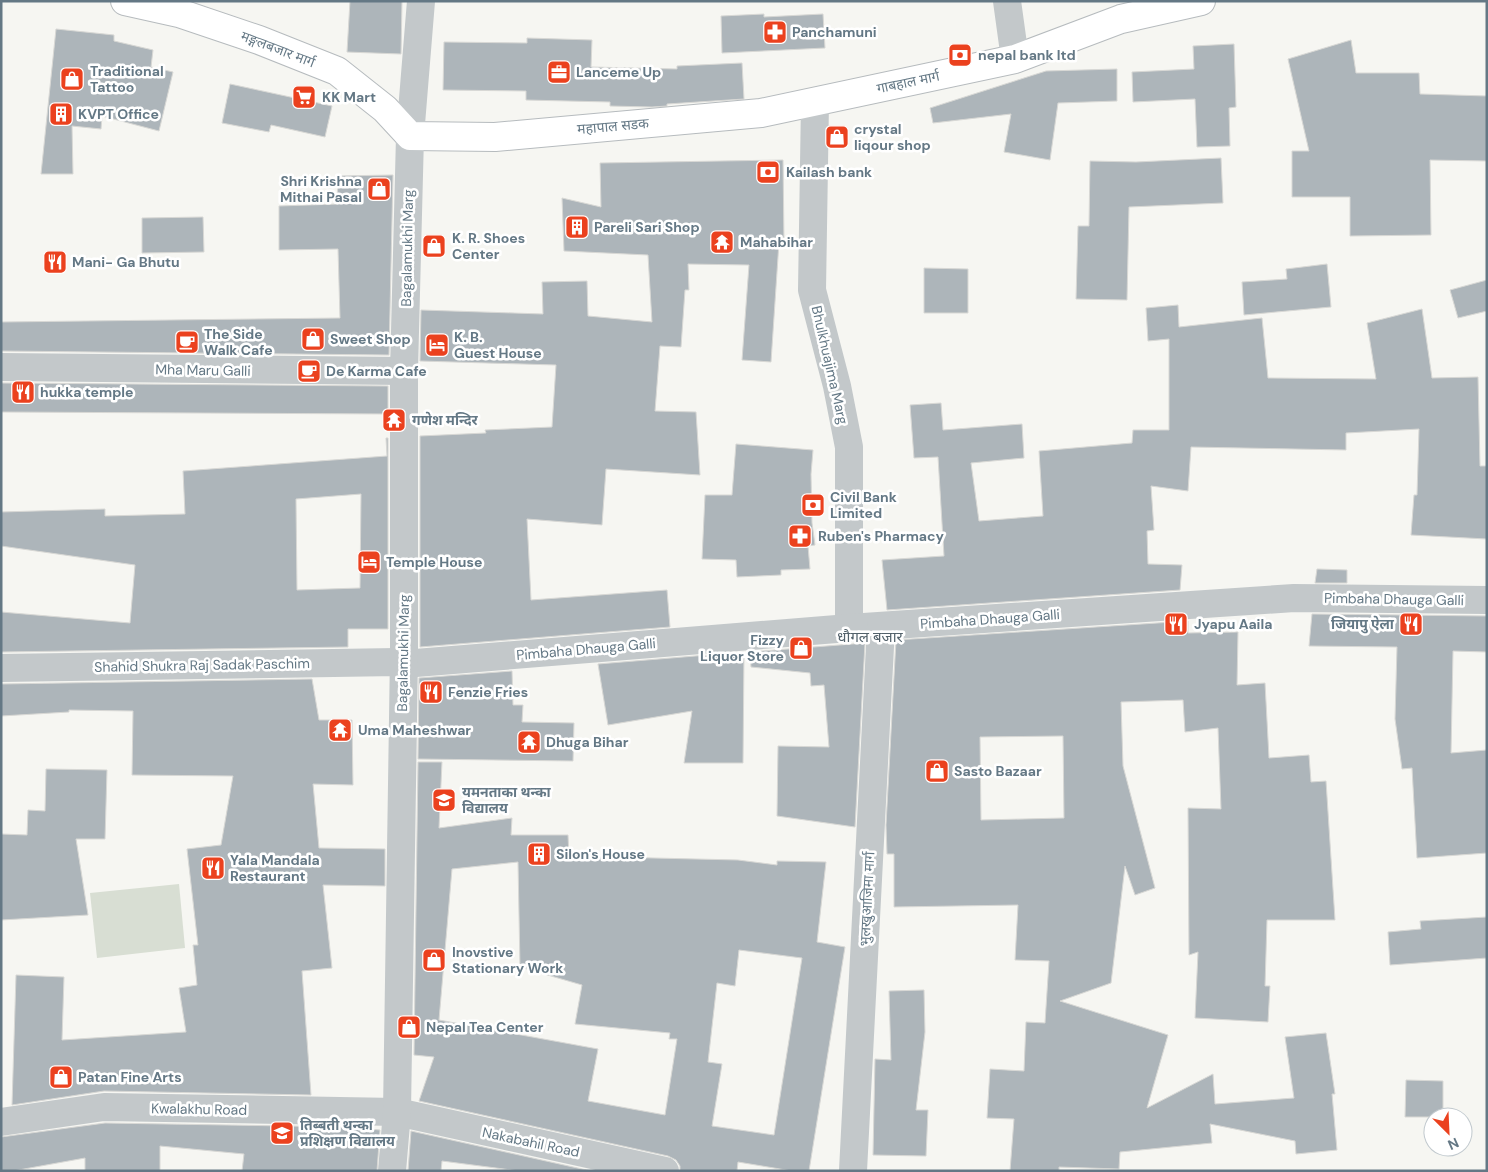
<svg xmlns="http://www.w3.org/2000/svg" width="1488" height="1172" viewBox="0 0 1488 1172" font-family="'DM Sans','Noto Sans Devanagari',sans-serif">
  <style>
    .green { fill: #d8ded3 }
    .building { fill: #adb5ba; stroke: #d8d8d5; fill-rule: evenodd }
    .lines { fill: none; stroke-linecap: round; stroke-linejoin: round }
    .major-casing { stroke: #b6bbbe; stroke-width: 30 }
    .minor { stroke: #c3c8ca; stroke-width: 28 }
    .major { stroke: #fff; stroke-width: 28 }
    .labels { text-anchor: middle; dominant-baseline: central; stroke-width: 5; stroke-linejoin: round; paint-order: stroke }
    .poi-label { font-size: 14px; font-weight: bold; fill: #647885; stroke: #fff; text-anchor: start }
    .street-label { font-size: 14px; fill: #647885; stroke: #fff }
    .neighbourhood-label { font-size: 15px; fill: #52616a; stroke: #fff }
  </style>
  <rect width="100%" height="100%" fill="#f6f6f2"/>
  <polygon class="green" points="179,884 185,948 97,958 90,893"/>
  <g class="building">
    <polygon points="350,1 402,1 401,54 347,52"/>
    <polygon points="764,14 764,17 823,14 825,48 722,53 721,16"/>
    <polygon points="56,29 114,35 114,41 153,50 151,67 173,72 159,131 102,116 101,129 72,126 73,174 41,174"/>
    <polygon points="527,38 592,40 591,67 677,69 677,66 742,63 744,99 667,104 667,106 652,107 610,106 610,102 526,100 526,91 443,90 444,42 527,43"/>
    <polygon points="1351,40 1356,73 1419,73 1420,94 1487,96 1487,161 1430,160 1431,235 1350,236 1350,197 1292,197 1292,151 1309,151 1288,59"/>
    <polygon points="1234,44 1236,107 1229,108 1230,146 1197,147 1195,99 1133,102 1132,72 1194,69 1193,46"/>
    <polygon points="1117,69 1117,101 1058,103 1050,160 1004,152 1011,114 933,123 930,108 1046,71"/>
    <polygon points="230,84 332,106 325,137 271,125 269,132 222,123"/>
    <polygon points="1221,158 1223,203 1129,207 1127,300 1076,299 1078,226 1089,226 1090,161 1136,162"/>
    <polygon points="783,160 784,242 779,242 771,362 742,360 749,265 688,264 689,290 685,290 681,347 660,346 655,411 696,412 700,475 606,469 602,525 527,519 531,600 667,590 670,627 420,647 420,436 486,433 485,430 552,427 556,365 420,361 421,310 543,314 542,282 587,281 588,316 652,322 648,255 564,251 562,198 601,207 600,163"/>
    <polygon points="393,175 389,355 1,351 1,322 340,318 338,249 279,250 279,206 338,204 337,176"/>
    <polygon points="203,217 204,252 142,253 142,218"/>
    <polygon points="1327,264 1331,307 1244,315 1242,282 1287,279 1286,269"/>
    <polygon points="924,268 968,269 968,313 924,313"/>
    <polygon points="1487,280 1487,311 1458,318 1450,290"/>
    <polygon points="1178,305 1179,327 1262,318 1268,378 1376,379 1367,323 1422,309 1432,378 1478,377 1480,466 1487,466 1487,539 1411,535 1414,495 1417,495 1419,429 1346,433 1346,450 1191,447 1188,491 1151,486 1154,530 1147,531 1148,564 1182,565 1180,590 887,610 882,560 944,556 938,457 914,458 910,405 941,403 943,430 1022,424 1024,458 971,463 979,521 1043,516 1039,451 1132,443 1133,430 1169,430 1169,339 1148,341 1146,308"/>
    <polygon points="1,383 388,386 388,414 1,412"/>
    <path d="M386,438H388V629H348V647L1,652V612L130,623L135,565L1,546V512L105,509V516L185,514L183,471L387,456ZM361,494L360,588L297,590L296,499Z"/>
    <polygon points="736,444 813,450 811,474 812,523 815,545 808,546 810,569 781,570 781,575 737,577 736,560 702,559 705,495 732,495"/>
    <polygon points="1317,569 1347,570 1347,583 1315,583"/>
    <polygon points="1312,614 1487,616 1487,652 1453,651 1451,753 1487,750 1487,853 1417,858 1412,768 1402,769 1395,719 1397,647 1309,646"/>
    <path d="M1188,621V633L1238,632L1237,685L1265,683L1269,758L1309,755L1311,782L1326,781L1335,920H1267L1265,986H1270L1268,1022L1195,1018L1198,952L1189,955L1188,808L1221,809L1218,728L1185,732L1183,700L1121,702L1123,766L1155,888L1135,895L1125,866L1111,983L1060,1001L1168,1035L1147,1108L1213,1074L1215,1104L1294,1098L1285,1037L1326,1033L1335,1094H1332L1337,1150L1296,1154L1295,1141L1210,1124L1212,1143L1120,1152L1119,1169L1059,1167V1171H1010L1014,1119L987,1118L990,1069L1024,1071L1026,1022L1045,1023L1049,961L1015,960L1018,905L894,907V854H887L886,825L896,640ZM1063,736L1064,818L981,820L980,737Z"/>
    <polygon points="865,643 855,827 777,816 778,746 829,747 824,685 811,686 810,673 751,667 750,652"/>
    <polygon points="744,652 743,763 684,763 692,711 608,725 598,664"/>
    <polygon points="512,671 513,705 523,705 522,722 574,723 573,761 418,759 419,678"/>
    <polygon points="312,679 319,720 352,720 353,785 313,784 319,848 385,849 385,886 323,885 332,968 302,971 311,1095 104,1091 12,1105 16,975 64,977 62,1040 186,1032 179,988 197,985 193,945 198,945 187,849 221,845 233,776 132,775 133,711 69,710 69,712 1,716 1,684"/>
    <path d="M418,762H442L439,828L512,818L511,835H568L569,856L738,860L777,865V861L826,862L817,942L845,947L809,1171H792L738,1162L737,1171H680V1166L676,1160L668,1156L419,1101L434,1057L414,1055ZM518,862L520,967L582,985L575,1024L670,1033L669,1039H677L665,1115L588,1101L598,1049L439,1020L452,869ZM739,950L802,958L774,1135L712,1126L722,1064L708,1062L717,983L735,986Z"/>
    <polygon points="46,769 107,770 105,839 76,839 88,915 1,920 1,834 27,835 28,810 45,811"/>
    <polygon points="1487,917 1487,958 1390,965 1388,932 1421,929 1420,921"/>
    <polygon points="924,990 925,1032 916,1110 928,1110 926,1156 873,1155 875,1059 891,1060 889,991"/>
    <polygon points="1406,1080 1443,1081 1443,1117 1405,1117"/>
    <polygon points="105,1123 349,1127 380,1130 377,1171 242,1171 244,1154 160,1146 160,1171 85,1171 85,1158 13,1171 1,1171 1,1137"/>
    <polygon points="411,1131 591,1171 519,1171 442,1161 441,1171 408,1171"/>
  </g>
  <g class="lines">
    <g class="major-casing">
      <polyline id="major" points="125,1 179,13 259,40 337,71 385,109 410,136 495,137 761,113 1015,59 1121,19 1201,1"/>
    </g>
    <g class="minor">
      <polyline points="1007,1 1015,59"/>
      <polyline points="815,102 812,290 837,386 849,447 849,628"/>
      <polyline points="1,367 404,371"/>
      <polyline points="1,668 397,662 403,664 849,628 1294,598 1487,600"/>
      <polyline points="1,1122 104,1107 397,1112 665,1171"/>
      <polyline points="392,1171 397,1112 404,653 404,371 410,136 421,1"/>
      <polyline points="853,1171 881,627"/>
    </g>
    <use href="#major" class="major"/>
  </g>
  <defs>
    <g id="pharmacy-square" transform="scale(1.25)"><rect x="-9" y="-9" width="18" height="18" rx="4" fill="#eb411e" stroke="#fff"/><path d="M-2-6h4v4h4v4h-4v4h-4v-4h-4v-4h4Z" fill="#fff"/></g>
    <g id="bank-square" transform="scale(1.25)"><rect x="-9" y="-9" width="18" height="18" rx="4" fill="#eb411e" stroke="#fff"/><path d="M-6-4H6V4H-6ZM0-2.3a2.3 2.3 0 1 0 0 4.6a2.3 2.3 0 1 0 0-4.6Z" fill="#fff"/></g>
    <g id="office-square" transform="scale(1.25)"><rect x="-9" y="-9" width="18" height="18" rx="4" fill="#eb411e" stroke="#fff"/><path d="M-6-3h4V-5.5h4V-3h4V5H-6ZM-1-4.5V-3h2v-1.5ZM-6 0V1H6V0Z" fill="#fff"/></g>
    <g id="shop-square" transform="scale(1.25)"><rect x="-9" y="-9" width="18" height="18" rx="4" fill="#eb411e" stroke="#fff"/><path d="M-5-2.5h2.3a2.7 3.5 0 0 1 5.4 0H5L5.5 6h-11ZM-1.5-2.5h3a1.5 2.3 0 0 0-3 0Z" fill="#fff"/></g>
    <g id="supermarket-square" transform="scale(1.25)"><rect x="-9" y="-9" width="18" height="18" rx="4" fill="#eb411e" stroke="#fff"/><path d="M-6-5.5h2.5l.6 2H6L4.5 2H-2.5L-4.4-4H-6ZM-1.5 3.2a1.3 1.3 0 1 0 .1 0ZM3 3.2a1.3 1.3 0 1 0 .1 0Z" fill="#fff"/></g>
    <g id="building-square" transform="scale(1.25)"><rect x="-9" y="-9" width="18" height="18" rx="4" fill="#eb411e" stroke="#fff"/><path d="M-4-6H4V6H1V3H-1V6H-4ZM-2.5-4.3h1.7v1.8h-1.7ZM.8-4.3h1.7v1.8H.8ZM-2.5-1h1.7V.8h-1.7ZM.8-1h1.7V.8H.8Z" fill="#fff"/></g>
    <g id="temple-square" transform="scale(1.25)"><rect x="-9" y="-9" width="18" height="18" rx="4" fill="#eb411e" stroke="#fff"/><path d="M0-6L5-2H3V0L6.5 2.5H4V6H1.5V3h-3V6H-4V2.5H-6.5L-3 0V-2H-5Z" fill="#fff"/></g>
    <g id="restaurant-square" transform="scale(1.25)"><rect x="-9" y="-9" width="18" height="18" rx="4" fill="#eb411e" stroke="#fff"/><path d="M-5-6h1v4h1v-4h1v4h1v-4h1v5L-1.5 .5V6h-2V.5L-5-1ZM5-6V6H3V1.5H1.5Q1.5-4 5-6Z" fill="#fff"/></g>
    <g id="cafe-square" transform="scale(1.25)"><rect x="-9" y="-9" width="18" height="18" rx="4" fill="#eb411e" stroke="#fff"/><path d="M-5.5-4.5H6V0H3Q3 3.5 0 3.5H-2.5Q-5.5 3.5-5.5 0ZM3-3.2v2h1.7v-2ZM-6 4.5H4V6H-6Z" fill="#fff"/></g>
    <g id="hotel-square" transform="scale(1.25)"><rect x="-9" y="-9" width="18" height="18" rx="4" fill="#eb411e" stroke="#fff"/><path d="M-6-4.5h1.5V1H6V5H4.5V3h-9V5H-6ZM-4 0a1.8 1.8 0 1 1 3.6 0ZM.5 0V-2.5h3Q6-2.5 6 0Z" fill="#fff"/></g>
    <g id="school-square" transform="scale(1.25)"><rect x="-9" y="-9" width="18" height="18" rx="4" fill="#eb411e" stroke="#fff"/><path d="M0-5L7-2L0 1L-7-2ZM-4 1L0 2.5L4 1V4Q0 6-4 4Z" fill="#fff"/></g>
  </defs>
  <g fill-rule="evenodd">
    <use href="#pharmacy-square" x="775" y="32"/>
    <use href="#bank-square" x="960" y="55"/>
    <use href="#office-square" x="559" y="72"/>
    <use href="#shop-square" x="72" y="79"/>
    <use href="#supermarket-square" x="304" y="97"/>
    <use href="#building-square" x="61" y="114"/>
    <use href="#shop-square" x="837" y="137"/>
    <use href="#bank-square" x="768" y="172"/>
    <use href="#shop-square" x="379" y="189"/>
    <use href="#building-square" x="577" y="227"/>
    <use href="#temple-square" x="722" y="242"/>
    <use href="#shop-square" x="434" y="246"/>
    <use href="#restaurant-square" x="55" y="262"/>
    <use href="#shop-square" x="313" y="339"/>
    <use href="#cafe-square" x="187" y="342"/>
    <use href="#hotel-square" x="437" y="345"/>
    <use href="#cafe-square" x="309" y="371"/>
    <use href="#restaurant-square" x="23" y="392"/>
    <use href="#temple-square" x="394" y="420"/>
    <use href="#bank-square" x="813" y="505"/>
    <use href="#pharmacy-square" x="800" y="536"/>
    <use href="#hotel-square" x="369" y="562"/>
    <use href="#restaurant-square" x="1176" y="624"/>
    <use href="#restaurant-square" x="1411" y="624"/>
    <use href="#shop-square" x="801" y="648"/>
    <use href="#restaurant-square" x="431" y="692"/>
    <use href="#temple-square" x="340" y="730"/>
    <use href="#temple-square" x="529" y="742"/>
    <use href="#shop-square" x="937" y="771"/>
    <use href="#school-square" x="444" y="800"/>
    <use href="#building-square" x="539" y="854"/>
    <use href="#restaurant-square" x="213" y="868"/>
    <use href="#shop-square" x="434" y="960"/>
    <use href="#shop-square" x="409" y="1027"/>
    <use href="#shop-square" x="61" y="1077"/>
    <use href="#school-square" x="282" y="1133"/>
  </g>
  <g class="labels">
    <g class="poi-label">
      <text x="792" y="32">Panchamuni</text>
      <text x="978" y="55">nepal bank ltd</text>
      <text x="90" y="71">Traditional<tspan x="90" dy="16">Tattoo</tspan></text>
      <text x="576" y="72">Lanceme Up</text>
      <text x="322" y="97">KK Mart</text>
      <text x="78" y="114">KVPT Office</text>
      <text x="854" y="129">crystal<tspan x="854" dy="16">liqour shop</tspan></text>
      <text x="786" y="172">Kailash bank</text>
      <text x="362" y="181" text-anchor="end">Shri Krishna<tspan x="362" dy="16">Mithai Pasal</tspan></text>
      <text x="594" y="227">Pareli Sari Shop</text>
      <text x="452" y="238">K. R. Shoes<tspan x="452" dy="16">Center</tspan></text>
      <text x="740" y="242">Mahabihar</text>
      <text x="72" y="262">Mani- Ga Bhutu</text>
      <text x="204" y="334">The Side<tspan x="204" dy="16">Walk Cafe</tspan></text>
      <text x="454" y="337">K. B.<tspan x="454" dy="16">Guest House</tspan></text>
      <text x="330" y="339">Sweet Shop</text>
      <text x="326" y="371">De Karma Cafe</text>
      <text x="40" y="392">hukka temple</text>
      <text x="412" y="420">गणेश मन्दिर</text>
      <text x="830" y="497">Civil Bank<tspan x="830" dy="16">Limited</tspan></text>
      <text x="818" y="536">Ruben's Pharmacy</text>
      <text x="386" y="562">Temple House</text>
      <text x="1194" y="624">Jyapu Aaila</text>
      <text x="1394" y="624" text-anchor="end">जियापु ऐला</text>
      <text x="784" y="640" text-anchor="end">Fizzy<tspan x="784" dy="16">Liquor Store</tspan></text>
      <text x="448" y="692">Fenzie Fries</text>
      <text x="358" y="730">Uma Maheshwar</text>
      <text x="546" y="742">Dhuga Bihar</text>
      <text x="954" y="771">Sasto Bazaar</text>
      <text x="462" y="792">यमनताका थन्का<tspan x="462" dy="16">विद्यालय</tspan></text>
      <text x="556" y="854">Silon's House</text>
      <text x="230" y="860">Yala Mandala<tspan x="230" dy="16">Restaurant</tspan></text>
      <text x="452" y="952">Inovstive<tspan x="452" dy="16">Stationary Work</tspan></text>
      <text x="426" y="1027">Nepal Tea Center</text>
      <text x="78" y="1077">Patan Fine Arts</text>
      <text x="300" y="1125">तिब्बती थन्का<tspan x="300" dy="16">प्रशिक्षण विद्यालय</tspan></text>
    </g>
    <g class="street-label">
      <text transform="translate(278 49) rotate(21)">मङ्गलबजार मार्ग</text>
      <text transform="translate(908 82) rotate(-12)">गाबहाल मार्ग</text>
      <text transform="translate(613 126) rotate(-5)">महापाल सडक</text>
      <text transform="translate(407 248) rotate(-89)">Bagalamukhi Marg</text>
      <text transform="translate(830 365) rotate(77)">Bhulkhuajima Marg</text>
      <text transform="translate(203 370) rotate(1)">Mha Maru Galli</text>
      <text transform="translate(1394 599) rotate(1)">Pimbaha Dhauga Galli</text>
      <text transform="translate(990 619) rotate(-4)">Pimbaha Dhauga Galli</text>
      <text transform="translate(586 649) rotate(-5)">Pimbaha Dhauga Galli</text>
      <text transform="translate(403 653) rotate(-89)">Bagalamukhi Marg</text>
      <text transform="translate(202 665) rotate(-1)">Shahid Shukra Raj Sadak Paschim</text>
      <text transform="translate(867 899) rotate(-87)">भुलखुआजिमा मार्ग</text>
      <text transform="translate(199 1109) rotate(1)">Kwalakhu Road</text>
      <text transform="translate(531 1142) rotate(12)">Nakabahil Road</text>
    </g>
    <g class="neighbourhood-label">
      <text x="870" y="637">धौगल बजार</text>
    </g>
  </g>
  <rect width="1488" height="1172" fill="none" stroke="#647885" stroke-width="5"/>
  <g transform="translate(1448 1132) rotate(156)"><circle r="24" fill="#ffffff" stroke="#c1c9ce"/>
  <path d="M0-4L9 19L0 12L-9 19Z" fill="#eb411e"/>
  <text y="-8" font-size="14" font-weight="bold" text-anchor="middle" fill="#647885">N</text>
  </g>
</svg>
